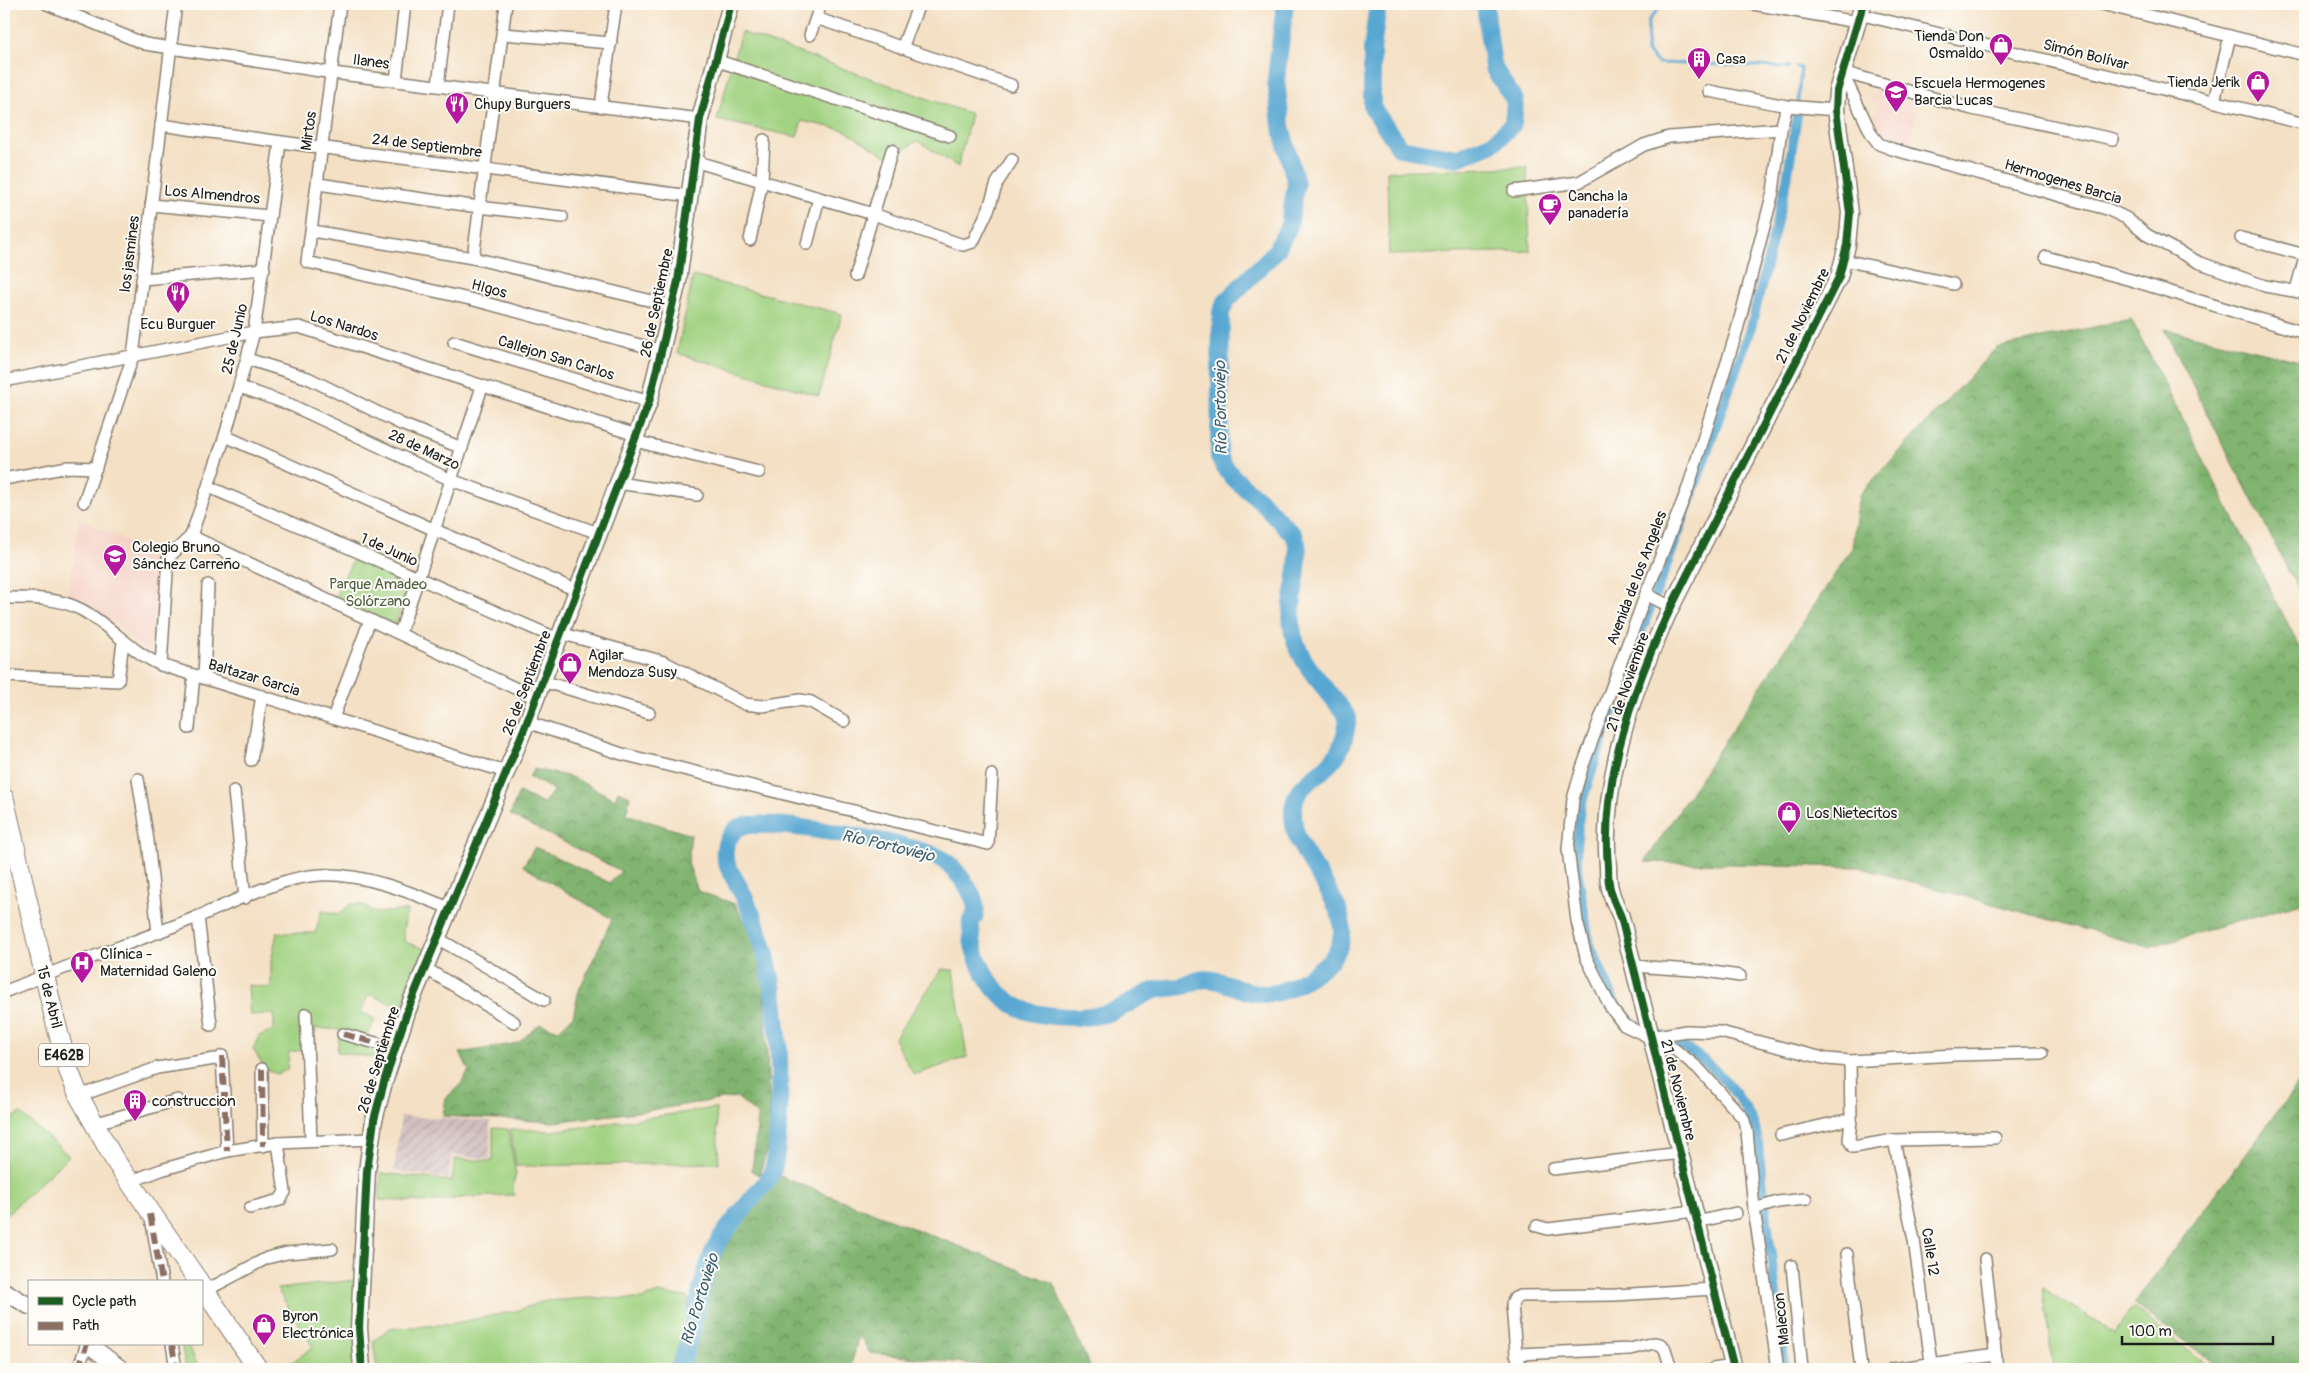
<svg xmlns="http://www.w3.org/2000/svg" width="2309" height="1373" viewBox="0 0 2309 1373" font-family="Pangolin,sans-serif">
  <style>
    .built { fill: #f6d1c5 }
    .industrial { fill: url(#industrial-furrows) }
    .green { fill: #a1d281; stroke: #5e774e }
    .forest { fill: url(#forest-crowns); stroke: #4e6846 }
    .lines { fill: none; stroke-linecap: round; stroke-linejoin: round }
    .stream { stroke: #58a7d2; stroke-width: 3 }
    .canal { stroke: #58a7d2; stroke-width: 10 }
    .river { stroke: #58a7d2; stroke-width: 18 }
    .street-casing { stroke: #887e70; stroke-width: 14 }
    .secondary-casing { stroke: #887e70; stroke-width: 19 }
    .primary-casing { stroke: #887e70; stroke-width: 21 }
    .street { stroke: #fff; stroke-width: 11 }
    .secondary { stroke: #fff; stroke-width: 16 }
    .primary { stroke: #fff; stroke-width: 19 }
    .quiet { stroke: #8d6e63; stroke-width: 6; stroke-dasharray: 12 6; stroke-linecap: butt }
    .cycleway-casing { stroke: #fdfcf7; stroke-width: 11 }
    .cycleway { stroke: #1b5e20; stroke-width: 8 }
    .labels { text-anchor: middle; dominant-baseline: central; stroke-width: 4; stroke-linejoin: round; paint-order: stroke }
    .shield { fill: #fdfcf7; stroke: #605f5e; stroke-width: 1 }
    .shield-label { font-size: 14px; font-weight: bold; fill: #1c1c1c }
    .poi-label { font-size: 15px; fill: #1c1c1c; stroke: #fdfcf7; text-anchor: start }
    .street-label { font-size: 15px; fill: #1c1c1c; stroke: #fdfcf7 }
    .park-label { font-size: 15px; fill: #4b5c3f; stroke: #fdfcf7 }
    .water-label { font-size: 16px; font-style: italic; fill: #375b6e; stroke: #fdfcf7 }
  </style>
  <defs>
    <pattern id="industrial-furrows" width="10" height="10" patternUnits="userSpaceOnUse" patternTransform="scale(1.25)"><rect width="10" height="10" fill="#d1bfbf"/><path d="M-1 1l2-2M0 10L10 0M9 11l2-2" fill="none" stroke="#b3a4a4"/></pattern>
    <pattern id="forest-crowns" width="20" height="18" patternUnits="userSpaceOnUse" patternTransform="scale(1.25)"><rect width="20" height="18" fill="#80b46f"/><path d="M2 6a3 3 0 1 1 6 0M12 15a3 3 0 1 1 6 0" fill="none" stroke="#68925a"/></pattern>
  </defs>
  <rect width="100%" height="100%" fill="#fdfcf7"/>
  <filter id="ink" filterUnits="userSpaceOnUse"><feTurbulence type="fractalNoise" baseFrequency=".02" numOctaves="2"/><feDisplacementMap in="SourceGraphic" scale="10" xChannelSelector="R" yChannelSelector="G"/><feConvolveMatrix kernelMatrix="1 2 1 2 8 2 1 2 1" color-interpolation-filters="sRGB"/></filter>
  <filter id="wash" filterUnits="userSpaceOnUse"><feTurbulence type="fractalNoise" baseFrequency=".0096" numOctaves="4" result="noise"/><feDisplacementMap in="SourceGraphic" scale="20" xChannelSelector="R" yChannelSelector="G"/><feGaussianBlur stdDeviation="1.12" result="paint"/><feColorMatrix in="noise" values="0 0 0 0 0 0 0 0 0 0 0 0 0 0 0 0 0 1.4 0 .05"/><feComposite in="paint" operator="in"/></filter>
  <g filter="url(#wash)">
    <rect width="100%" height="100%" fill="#f4e0c4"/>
    <g class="built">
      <polygon points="1875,89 1919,99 1910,147 1887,141 1881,136 1874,122 1877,104 1871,101"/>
      <polygon points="79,518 161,557 151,654 116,624 99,613 68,598"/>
    </g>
    <polygon class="industrial" points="401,1116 490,1121 490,1159 452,1155 448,1179 394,1171"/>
    <g class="green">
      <polygon points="741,32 971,114 958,167 918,141 889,158 844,130 802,121 797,137 717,120"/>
      <polygon points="1527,167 1530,251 1389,255 1387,171"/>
      <polygon points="693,276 842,314 819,396 677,353"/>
      <polygon points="354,558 410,581 395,625 334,598"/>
      <polygon points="351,904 360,904 376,913 407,910 403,931 405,942 425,949 402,1008 369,994 361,1012 375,1019 367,1038 385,1051 383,1059 337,1052 340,1030 316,1028 313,1049 289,1052 287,1070 277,1074 265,1069 253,1049 259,1036 274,1030 274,1014 250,1015 248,985 271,988 271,961 277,933 315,933 322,911 339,914"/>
      <polygon points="942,969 953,970 967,1057 914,1075 894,1039"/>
      <polygon points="716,1108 719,1163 516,1166 510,1129 553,1131"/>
      <polygon points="20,1113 69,1156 4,1217 4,1124"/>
      <polygon points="493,1128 508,1129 516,1174 513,1184 514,1195 469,1197 428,1202 379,1200 381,1173 452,1181 455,1159 493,1161"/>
      <polygon points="365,1279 365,1369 283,1369 313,1347 277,1289"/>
      <polygon points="2043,1288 2114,1333 2133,1307 2212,1369 2053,1369"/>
      <polygon points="658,1293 687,1297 691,1308 677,1362 671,1369 377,1369 373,1341 389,1329 450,1324 515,1311 545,1301 590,1298 642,1299"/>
      <polygon points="181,1344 196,1344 190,1348 199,1369 186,1369"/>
    </g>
    <g class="forest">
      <polygon points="2131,319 2305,657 2305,902 2149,947 1858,867 1645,862 1852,548 1859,495 1996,348"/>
      <polygon points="2164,329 2305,362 2305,603"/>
      <polygon points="534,769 571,777 615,799 618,791 630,796 626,814 691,835 688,863 698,891 735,904 750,932 763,972 771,1137 759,1175 752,1171 758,1116 737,1097 644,1111 553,1122 443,1116 446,1098 461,1084 469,1070 460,1053 518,1043 540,1024 559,1030 573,1016 579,990 612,919 523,866 535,847 610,883 621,871 510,815 519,792 543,804 554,790 529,777"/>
      <polygon points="2305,1075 2305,1369 2221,1369 2134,1303"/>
      <polygon points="772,1173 1053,1283 1091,1369 1020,1369 870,1353 859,1335 850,1369 679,1369 696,1319 707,1269 739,1216"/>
    </g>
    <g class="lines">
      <g class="stream">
        <polyline points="1663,4 1648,21 1647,52 1658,63 1789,67"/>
        <polyline points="1796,67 1801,68 1798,102"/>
      </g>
      <g class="canal">
        <polyline points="1641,1028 1633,1024 1617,1007 1589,943 1577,869 1576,847 1580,807 1622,681 1673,548 1752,324 1787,180 1797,115"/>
        <path d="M1659,1035C1697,1048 1735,1084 1752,1121C1757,1131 1758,1143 1759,1155L1785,1369"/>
      </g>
      <g class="river">
        <polyline points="1378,4 1372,50 1372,107 1400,148 1457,158 1493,143 1513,124 1515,101 1493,67 1485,4"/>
        <path d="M679,1369C695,1332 697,1292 712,1255C720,1234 744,1210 758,1191C763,1186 770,1179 772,1172C781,1149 780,1065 778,1038C774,995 771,962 755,922C751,912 747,902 742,893C737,881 727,870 725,857C724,849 726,841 731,835C734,830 738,827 743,826C770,818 911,844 938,857C948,861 955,870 961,878C968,887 978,902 975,914C971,927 970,914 971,929C972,959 991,993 1018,1007C1038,1018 1089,1020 1111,1012C1126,1007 1139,996 1153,991C1163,987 1174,988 1184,986C1190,984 1194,981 1199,980C1224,975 1245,999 1276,993C1292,989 1326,968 1335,954C1363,911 1301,867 1294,825C1287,782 1317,783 1336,756C1344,745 1346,731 1348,718C1329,689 1297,664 1292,628C1288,603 1303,561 1296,540C1294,533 1284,526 1279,520C1273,515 1269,509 1263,503C1246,487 1230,480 1219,457L1221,312L1227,300L1276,251L1289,226L1296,184L1281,126L1276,79L1285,4"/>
      </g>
    </g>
  </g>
  <g filter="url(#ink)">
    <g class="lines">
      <g class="street-casing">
        <g id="street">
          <polyline points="47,4 145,44 333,73 700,119"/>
          <polyline points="340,4 307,262 478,301 662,351"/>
          <polyline points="821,4 816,18 1011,85"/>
          <polyline points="1753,4 1857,22"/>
          <polyline points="2102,4 2305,55"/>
          <polyline points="1859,14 2305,124"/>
          <polyline points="503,34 611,43"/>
          <polyline points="810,35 816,18"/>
          <polyline points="902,48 919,4"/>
          <polyline points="715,60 950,136"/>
          <polyline points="1842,72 1872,135 1879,144 1892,149 2107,209 2126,218 2147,235 2198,262 2265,286 2305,293"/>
          <polyline points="1842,72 1972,109 2113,139"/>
          <polyline points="396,80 405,4"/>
          <polyline points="438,85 448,4"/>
          <polyline points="1709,91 1787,106 1836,110"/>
          <polyline points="2214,101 2230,36"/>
          <polyline points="601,105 616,4"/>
          <path d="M161,125C337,151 514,172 690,196"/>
          <polyline points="694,161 873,214 963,245 973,242 989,208 997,183 1012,160"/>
          <polyline points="318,184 479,207 562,217"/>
          <polyline points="1514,191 1579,182 1644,145 1669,137 1781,129"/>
          <polyline points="151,205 270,216"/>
          <polyline points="312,231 473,258 673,306"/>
          <polyline points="2241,238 2305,255"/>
          <polyline points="750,240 762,181 764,140"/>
          <polyline points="807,244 819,198"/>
          <polyline points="2046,257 2131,280 2305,333"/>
          <polyline points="473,258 506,4"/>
          <polyline points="1844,260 1953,284"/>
          <polyline points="855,276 892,150"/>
          <polyline points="142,279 264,269"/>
          <polyline points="2296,290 2305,257"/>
          <polyline points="454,342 649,402"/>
          <polyline points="247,359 308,378 401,424 462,448"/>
          <polyline points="4,381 254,332 299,327 636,435"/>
          <polyline points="240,387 291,405 451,480 598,533"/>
          <polyline points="225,436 435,530 576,590"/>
          <polyline points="635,441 759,472"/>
          <polyline points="4,479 68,467 96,468"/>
          <polyline points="618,483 697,495"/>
          <polyline points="209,487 558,639"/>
          <polyline points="84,502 133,356 176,4"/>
          <polyline points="191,536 536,698"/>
          <polyline points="1646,594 1671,607"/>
          <path d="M4,598C30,598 58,597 82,610C111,626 131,652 161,665L506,772"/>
          <polyline points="400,633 482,387"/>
          <polyline points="560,633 664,662 745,704 762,706 800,700 811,702 844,721"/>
          <polyline points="161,665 168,558 191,536 225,436 254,332 280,143"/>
          <polyline points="4,676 118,681 123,642"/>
          <polyline points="204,678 208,585"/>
          <polyline points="542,681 649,713"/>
          <polyline points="333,718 370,620"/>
          <polyline points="527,722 622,754 988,844 992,775"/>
          <polyline points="189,728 194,675"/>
          <polyline points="251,760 262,696"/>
          <polyline points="138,779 148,841 158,933"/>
          <polyline points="234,791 245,898"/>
          <polyline points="198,917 211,1025"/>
          <polyline points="437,938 544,1000"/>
          <polyline points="1633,966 1706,971 1740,976"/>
          <polyline points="425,968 514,1022"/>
          <path d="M4,992C66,966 129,944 192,919C230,904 279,877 320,875C363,873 410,892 449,908"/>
          <polyline points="306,1014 311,1141"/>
          <polyline points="343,1034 394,1048"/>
          <polyline points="1651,1037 1686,1031 1720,1032 1827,1059 1850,1061 1955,1055 2042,1053"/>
          <polyline points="222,1056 227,1151"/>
          <polyline points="1850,1061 1851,1119 1849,1140 1853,1147 1894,1140 1995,1138"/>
          <polyline points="262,1069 263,1146"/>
          <polyline points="79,1096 157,1068 215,1059"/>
          <polyline points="93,1124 178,1100"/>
          <polyline points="1781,1135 1851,1119"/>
          <polyline points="1894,1140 1914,1240 1932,1369"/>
          <polyline points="1553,1169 1680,1153"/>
          <polyline points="129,1182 161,1170 227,1151 278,1143 371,1139"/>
          <polyline points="250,1208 280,1200 285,1192 278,1143"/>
          <polyline points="1754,1209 1778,1202 1806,1199"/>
          <polyline points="151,1218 162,1282"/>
          <polyline points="1697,1222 1736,1213"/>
          <polyline points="1537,1226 1548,1229 1694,1211"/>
          <polyline points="1847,1254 1861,1369"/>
          <polyline points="1985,1259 1997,1369"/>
          <polyline points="1792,1266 1802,1369"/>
          <polyline points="205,1291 267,1258 287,1253 332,1249"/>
          <polyline points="172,1344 176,1369"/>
          <polyline points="1516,1354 1630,1349 1654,1343 1660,1344 1665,1349 1671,1369"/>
          <polyline points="78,1369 87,1344"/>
          <polyline points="1522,1369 1516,1354 1512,1304 1515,1298 1520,1296 1615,1295 1714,1289"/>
          <polyline points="1713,1369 1733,1366"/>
          <polyline points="1778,1369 1754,1209 1747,1131 1743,1118 1698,1068 1674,1049 1624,1025 1611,1008 1586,957 1577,921 1568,849 1573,799 1582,768 1646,594 1688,488 1737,330 1773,192 1781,129 1787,106"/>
          <polyline points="1892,1369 1996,1355"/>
        </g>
      </g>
      <g class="secondary-casing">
        <g id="secondary">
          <polyline points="4,1291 29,1306"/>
          <polyline points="88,1344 121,1369"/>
          <polyline points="362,1369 359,1328 367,1171 374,1120 384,1082 408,1009 527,722 649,402 678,281 700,119 731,4"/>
          <path d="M1734,1369L1621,917C1618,909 1613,901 1611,892C1608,884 1608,874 1608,866C1600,781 1635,683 1671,607L1839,277L1847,245L1850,213L1836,110L1837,91L1863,4"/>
        </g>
      </g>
      <g class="primary-casing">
        <g id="primary">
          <polyline points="4,798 53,1012 68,1069 79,1096 114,1159 199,1282"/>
          <polyline points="201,1285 258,1369"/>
        </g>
      </g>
      <use href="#street" class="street"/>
      <use href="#secondary" class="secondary"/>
      <use href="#primary" class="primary"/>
      <g class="quiet">
        <polyline points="343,1034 394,1048"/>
        <polyline points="222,1056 227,1151"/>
        <polyline points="262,1069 263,1146"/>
        <polyline points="150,1214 162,1282"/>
        <polyline points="172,1344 176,1369"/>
        <polyline points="78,1369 87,1344"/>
      </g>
      <g class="cycleway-casing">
        <g id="cycleway">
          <polyline points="362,1369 359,1328 367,1171 374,1120 384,1082 408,1009 527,722 649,402 678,281 700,119 731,4"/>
          <path d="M1734,1369L1621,917C1618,909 1613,901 1611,892C1608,884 1608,874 1608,866C1600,781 1635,683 1671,607L1839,277L1847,245L1850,213L1836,110L1837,91L1863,4"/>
        </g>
      </g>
      <use href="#cycleway" class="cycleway"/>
    </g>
  </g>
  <defs>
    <g id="shop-pin" transform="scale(1.25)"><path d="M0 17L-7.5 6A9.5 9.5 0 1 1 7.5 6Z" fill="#b5179e" stroke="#fdfcf7"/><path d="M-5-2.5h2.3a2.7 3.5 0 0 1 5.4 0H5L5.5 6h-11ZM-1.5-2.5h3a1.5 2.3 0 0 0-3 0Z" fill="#fff"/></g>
    <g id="building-pin" transform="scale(1.25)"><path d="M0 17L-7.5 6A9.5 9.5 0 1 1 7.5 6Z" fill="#b5179e" stroke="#fdfcf7"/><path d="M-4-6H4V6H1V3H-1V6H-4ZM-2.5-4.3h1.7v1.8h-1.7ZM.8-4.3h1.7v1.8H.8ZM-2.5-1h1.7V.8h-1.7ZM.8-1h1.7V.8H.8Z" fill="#fff"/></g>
    <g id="school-pin" transform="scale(1.25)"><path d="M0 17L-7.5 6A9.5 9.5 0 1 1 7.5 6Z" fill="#b5179e" stroke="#fdfcf7"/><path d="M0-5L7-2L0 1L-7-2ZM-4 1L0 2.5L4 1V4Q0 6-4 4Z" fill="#fff"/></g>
    <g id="restaurant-pin" transform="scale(1.25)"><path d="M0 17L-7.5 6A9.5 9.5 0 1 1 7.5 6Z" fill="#b5179e" stroke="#fdfcf7"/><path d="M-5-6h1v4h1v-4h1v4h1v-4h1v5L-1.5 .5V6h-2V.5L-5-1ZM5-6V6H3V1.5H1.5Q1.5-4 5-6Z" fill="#fff"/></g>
    <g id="cafe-pin" transform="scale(1.25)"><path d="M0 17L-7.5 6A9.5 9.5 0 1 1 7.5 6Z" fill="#b5179e" stroke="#fdfcf7"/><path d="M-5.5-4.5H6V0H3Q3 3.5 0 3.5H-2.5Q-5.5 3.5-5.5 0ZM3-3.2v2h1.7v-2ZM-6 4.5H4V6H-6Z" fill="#fff"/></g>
    <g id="university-pin" transform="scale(1.25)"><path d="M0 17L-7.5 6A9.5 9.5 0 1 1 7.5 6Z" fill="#b5179e" stroke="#fdfcf7"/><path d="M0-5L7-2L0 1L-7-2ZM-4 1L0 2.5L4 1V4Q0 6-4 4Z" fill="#fff"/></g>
    <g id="hospital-pin" transform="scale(1.25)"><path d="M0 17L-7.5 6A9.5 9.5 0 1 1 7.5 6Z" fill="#b5179e" stroke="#fdfcf7"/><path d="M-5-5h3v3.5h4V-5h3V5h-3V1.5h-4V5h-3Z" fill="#fff"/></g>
  </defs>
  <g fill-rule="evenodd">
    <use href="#shop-pin" x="2001" y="45"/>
    <use href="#building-pin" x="1699" y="59"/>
    <use href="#shop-pin" x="2258" y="82"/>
    <use href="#school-pin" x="1896" y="92"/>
    <use href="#restaurant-pin" x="457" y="104"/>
    <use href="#cafe-pin" x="1550" y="205"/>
    <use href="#restaurant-pin" x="178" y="293"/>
    <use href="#university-pin" x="115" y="556"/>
    <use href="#shop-pin" x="570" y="664"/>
    <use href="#shop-pin" x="1789" y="813"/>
    <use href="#hospital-pin" x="82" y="963"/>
    <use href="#building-pin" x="135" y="1101"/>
    <use href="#shop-pin" x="264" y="1325"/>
  </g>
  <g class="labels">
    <rect class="shield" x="39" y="1043.5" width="50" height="23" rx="4"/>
    <g class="shield-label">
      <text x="64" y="1055">E462B</text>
    </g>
    <g class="poi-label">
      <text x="1984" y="36" text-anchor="end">Tienda Don<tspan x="1984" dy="17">Osmaldo</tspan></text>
      <text x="1716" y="59">Casa</text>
      <text x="2240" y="82" text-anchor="end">Tienda Jerik</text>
      <text x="1914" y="83">Escuela Hermogenes<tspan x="1914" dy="17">Barcia Lucas</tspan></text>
      <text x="474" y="104">Chupy Burguers</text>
      <text x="1568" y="196">Cancha la<tspan x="1568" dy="17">panadería</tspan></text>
      <text x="178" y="324" text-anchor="middle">Ecu Burguer</text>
      <text x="132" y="547">Colegio Bruno<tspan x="132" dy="17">Sánchez Carreño</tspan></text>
      <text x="588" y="655">Agilar<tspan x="588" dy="17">Mendoza Susy</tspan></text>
      <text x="1806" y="813">Los Nietecitos</text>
      <text x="100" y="954">Clínica -<tspan x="100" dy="17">Maternidad Galeno</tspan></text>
      <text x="152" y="1101">construccion</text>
      <text x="282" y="1316">Byron<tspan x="282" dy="17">Electrónica</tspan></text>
    </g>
    <g class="street-label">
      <text transform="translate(2086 55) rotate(14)">Simón Bolívar</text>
      <text transform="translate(371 62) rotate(7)">Ilanes</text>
      <text transform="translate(309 131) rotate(-82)">Mirtos</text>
      <text transform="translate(427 146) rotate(7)">24 de Septiembre</text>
      <text transform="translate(2063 182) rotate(17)">Hermogenes Barcia</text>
      <text transform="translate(212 195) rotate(5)">Los Almendros</text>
      <text transform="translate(130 254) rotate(-83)">los jasmines</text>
      <text transform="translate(489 289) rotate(15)">HIgos</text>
      <text transform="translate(657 303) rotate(-78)">26 de Septiembre</text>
      <text transform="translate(1803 316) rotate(-64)">21 de Noviembre</text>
      <text transform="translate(344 326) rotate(17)">Los Nardos</text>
      <text transform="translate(235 339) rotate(-77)">25 de Junio</text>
      <text transform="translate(556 358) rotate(17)">Callejon San Carlos</text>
      <text transform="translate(424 450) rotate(25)">28 de Marzo</text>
      <text transform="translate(389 550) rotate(24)">1 de Junio</text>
      <text transform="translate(1637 578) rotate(-69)">Avenida de los Angeles</text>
      <text transform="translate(254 678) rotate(17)">Baltazar Garcia</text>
      <text transform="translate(1628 682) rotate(-71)">21 de Noviembre</text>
      <text transform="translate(527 683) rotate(-69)">26 de Septiembre</text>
      <text transform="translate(49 997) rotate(76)">15 de Abril</text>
      <text transform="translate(379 1060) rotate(-73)">26 de Septiembre</text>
      <text transform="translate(1678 1090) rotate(76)">21 de Noviembre</text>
      <text transform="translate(1930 1252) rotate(81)">Calle 12</text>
      <text transform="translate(1782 1319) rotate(-96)">Malecon</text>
    </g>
    <g class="park-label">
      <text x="378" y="584">Parque Amadeo<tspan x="378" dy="17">Solórzano</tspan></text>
    </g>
    <g class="water-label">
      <text transform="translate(1221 408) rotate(-91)">Río Portoviejo</text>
      <text transform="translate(888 846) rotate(13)">Río Portoviejo</text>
      <text transform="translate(700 1299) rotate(-73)">Río Portoviejo</text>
    </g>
  </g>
  <rect width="2309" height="1373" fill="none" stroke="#fdfcf7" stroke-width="20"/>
  <rect x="28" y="1280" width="175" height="65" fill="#fdfcf7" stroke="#a3a29f"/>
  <rect x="38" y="1297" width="25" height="8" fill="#1b5e20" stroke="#a3a29f"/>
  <text x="72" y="1306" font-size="15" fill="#1c1c1c">Cycle path</text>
  <rect x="38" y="1322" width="25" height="8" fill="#8d6e63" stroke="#a3a29f"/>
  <text x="72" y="1330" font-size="15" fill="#1c1c1c">Path</text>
  <path d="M2122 1336v8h151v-8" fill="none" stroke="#1c1c1c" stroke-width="2.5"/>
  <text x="2129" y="1336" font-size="15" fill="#1c1c1c" stroke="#fdfcf7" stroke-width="4" paint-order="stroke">100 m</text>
</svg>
